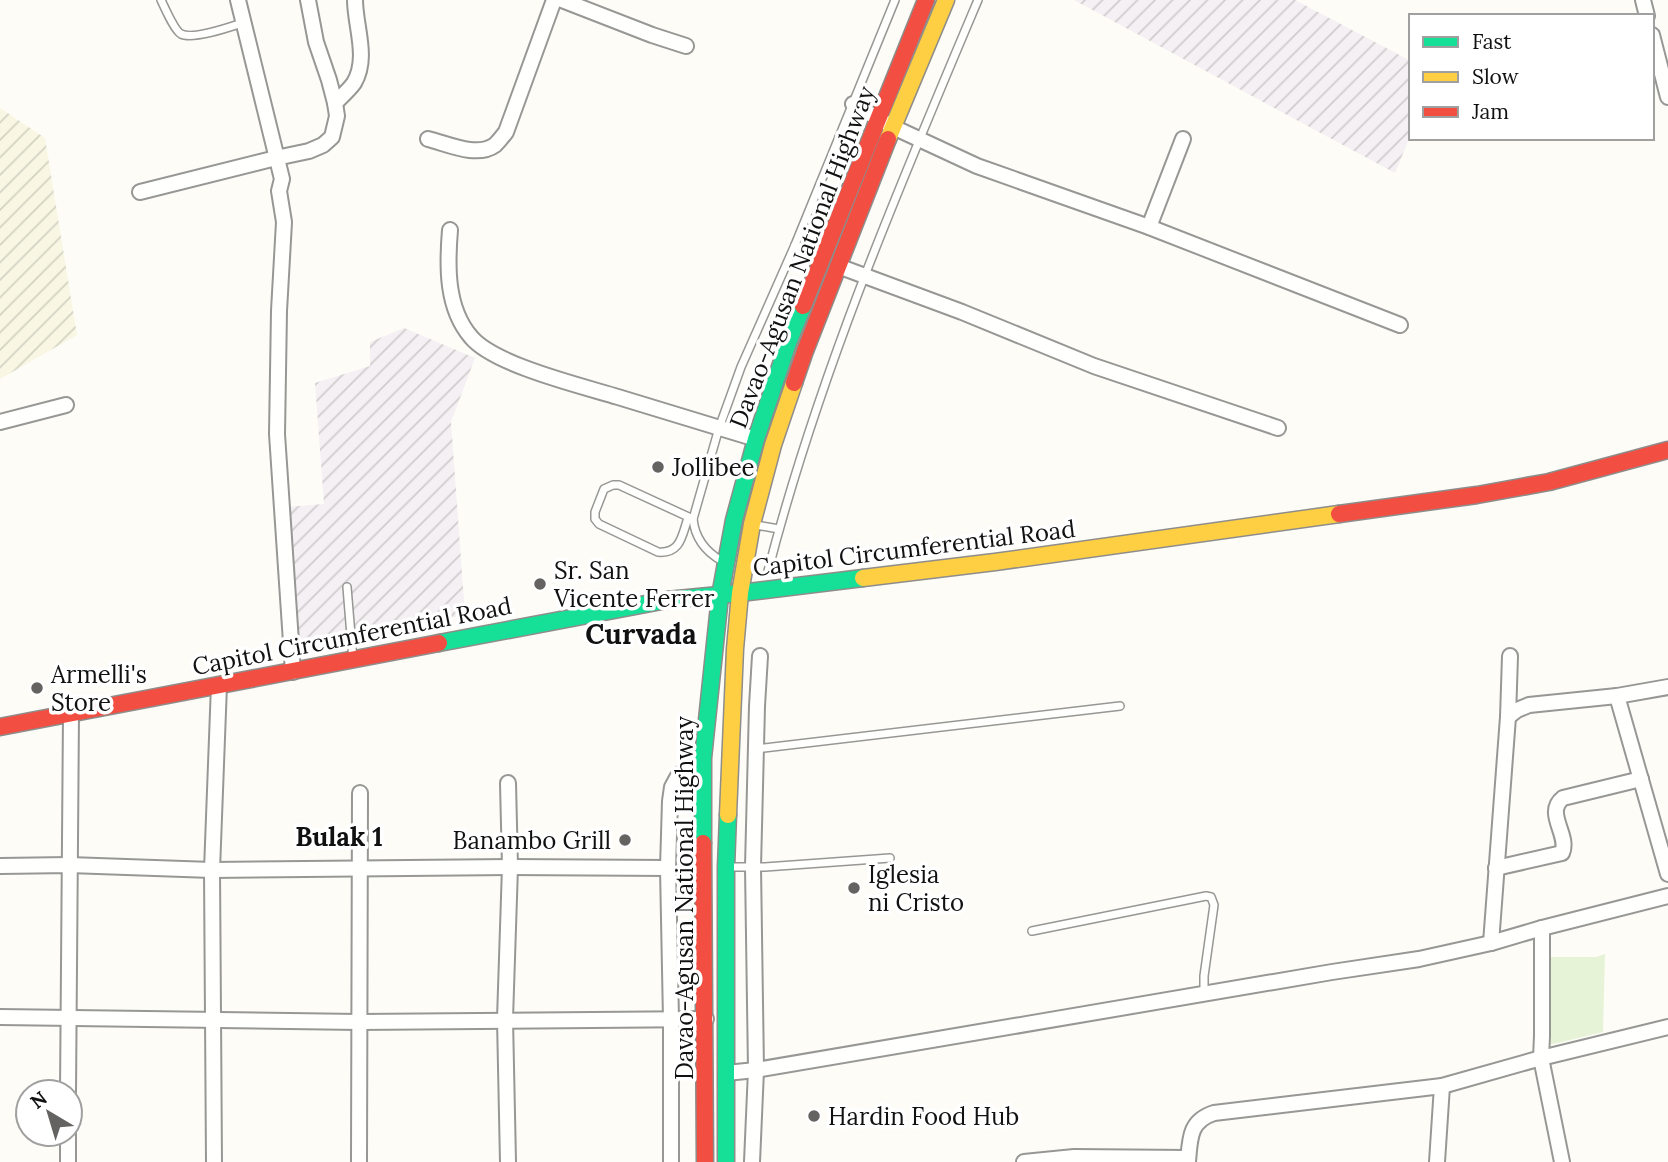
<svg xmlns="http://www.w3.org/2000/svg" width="1668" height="1162" viewBox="0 0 1668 1162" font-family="Lora,serif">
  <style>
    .industrial { fill: url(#industrial-furrows) }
    .farmland { fill: url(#farmland-furrows) }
    .grass { fill: #e7f3d7 }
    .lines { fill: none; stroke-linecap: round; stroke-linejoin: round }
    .lane-casing { stroke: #979795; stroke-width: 10 }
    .street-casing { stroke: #979795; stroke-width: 18 }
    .fast-casing { stroke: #8e8d8b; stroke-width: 19 }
    .slow-casing { stroke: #8e8d8b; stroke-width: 19 }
    .jam-casing { stroke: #8e8d8b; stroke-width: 19 }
    .lane { stroke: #fffffe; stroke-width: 7 }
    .street { stroke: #fffffe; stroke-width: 14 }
    .fast { stroke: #16e098; stroke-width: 16 }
    .slow { stroke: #ffcf43; stroke-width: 16 }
    .jam { stroke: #f24e42; stroke-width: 16 }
    .poi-dot { fill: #646362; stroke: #fff; stroke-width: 2.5 }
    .labels { text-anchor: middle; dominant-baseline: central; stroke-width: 7; stroke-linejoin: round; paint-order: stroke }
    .street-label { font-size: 24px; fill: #111; stroke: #fff }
    .poi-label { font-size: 24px; fill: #111; stroke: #fff; text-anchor: start }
    .neighbourhood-label { font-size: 26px; font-weight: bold; fill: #111; stroke: #fff }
    .quarter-label { font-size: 28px; font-weight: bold; fill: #111; stroke: #fff }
  </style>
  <defs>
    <pattern id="industrial-furrows" width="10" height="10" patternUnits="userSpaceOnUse" patternTransform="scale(1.75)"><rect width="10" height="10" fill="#f5f0f3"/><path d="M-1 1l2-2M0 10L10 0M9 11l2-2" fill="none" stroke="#d1cdcf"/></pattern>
    <pattern id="farmland-furrows" width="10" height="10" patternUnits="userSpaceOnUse" patternTransform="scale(1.75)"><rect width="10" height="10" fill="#f9f7e4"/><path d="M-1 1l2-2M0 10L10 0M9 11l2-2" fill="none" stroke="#d4d3c3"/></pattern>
  </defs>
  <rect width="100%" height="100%" fill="#fdfcf7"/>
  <g class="industrial">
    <polygon points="1074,0 1295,0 1411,61 1411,134 1395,173"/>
    <polygon points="404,328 475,358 451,422 465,615 296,647 287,507 324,504 315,383 370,366 370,342"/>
  </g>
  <polygon class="farmland" points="0,108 45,138 77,335 0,379"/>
  <polygon class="grass" points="1605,954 1603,1032 1545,1046 1551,957 1596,957"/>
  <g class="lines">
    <g class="lane-casing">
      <g id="lane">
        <path d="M161,0C165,8 174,30 181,34C193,40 230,27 242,23"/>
        <polyline points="795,245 820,257"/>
        <path d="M688,518C682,535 681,554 658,552L599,524L595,519V512L604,489L613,485H619L693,519"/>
        <polyline points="756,525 779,529"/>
        <path d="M722,561C706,552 695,538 693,519L719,428L741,367L795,245L895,0"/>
        <path d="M768,571C819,374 899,187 978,0"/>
        <polyline points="347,587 353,660"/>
        <polyline points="756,749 1120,706"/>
        <polyline points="728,867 765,867 890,858"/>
        <polyline points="1032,931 1206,896 1211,897 1214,905 1204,976 1204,994"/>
      </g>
    </g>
    <g class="street-casing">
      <g id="street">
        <polyline points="238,0 282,179 279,191 284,222 279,311 277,434 293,672"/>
        <polyline points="562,0 652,35 686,46"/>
        <polyline points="1643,0 1647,16"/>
        <polyline points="1652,35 1668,97"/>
        <path d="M335,103C341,97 349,90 354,83C369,58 355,26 355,0"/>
        <polyline points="853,104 893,127 977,166 1149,227 1400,325"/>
        <path d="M428,139C448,144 477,158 495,145C499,141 503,136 506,132L554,0"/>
        <polyline points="140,192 276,158 309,151 323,145 332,137 337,116 335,103 329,80 316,42 308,0"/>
        <polyline points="1149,227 1183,139"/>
        <path d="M450,230C447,266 446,308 471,337C494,365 582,386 618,397C664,411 710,425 756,439"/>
        <polyline points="838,266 962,312 1094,366 1278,428"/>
        <polyline points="0,422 66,405"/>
        <polyline points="1617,696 1668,874"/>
        <polyline points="1508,717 1517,710 1529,705 1617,696 1668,687"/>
        <polyline points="508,783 510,867 505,1019 508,1162"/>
        <polyline points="0,866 69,865 212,870 510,867 668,868"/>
        <path d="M1496,868L1562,853C1570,835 1544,813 1563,798L1641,779"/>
        <polyline points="1491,943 1508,717 1510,656"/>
        <polyline points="0,1017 359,1022 706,1019"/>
        <polyline points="726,1073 756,1070 1332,972 1419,959 1491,943 1542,928 1668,896"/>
        <polyline points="68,1092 71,714"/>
        <polyline points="68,1134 68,1162"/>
        <polyline points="214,1162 212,870 219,685"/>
        <polyline points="359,1162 360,793"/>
        <polyline points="671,1162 671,1019 668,868 670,801 672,787 678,776 690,766 703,758"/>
        <polyline points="752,1162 756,1070 753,867 757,706 760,656"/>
        <polyline points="1024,1162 1074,1157 1188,1158"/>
        <path d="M1188,1162C1190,1139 1189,1121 1214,1113L1442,1086L1541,1058L1542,1036V928"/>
        <polyline points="1437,1162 1442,1086"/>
        <polyline points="1562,1162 1541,1058 1668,1027"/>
      </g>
    </g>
    <g class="fast-casing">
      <g id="fast">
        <polyline points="439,643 667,600 740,593 863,578"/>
        <polyline points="703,843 703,758 720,596 726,563 734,520 756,439 788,343 803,306"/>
        <polyline points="726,1162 726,867 728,815"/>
      </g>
    </g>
    <g class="slow-casing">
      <g id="slow">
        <polyline points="888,139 946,0"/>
        <polyline points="863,578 995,562 1339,514"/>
        <polyline points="728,815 735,649 740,593 752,524 773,445 794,383"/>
      </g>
    </g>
    <g class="jam-casing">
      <g id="jam">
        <polyline points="803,306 926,0"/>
        <polyline points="794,383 805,351 888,139"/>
        <polyline points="1339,514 1477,495 1549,482 1668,450"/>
        <polyline points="0,727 439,643"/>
        <polyline points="703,843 705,1162"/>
      </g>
    </g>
    <use href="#lane" class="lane"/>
    <use href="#street" class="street"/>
    <use href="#fast" class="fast"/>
    <use href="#slow" class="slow"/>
    <use href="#jam" class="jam"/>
  </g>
  <g class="poi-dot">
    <circle cx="658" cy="467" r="7"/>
    <circle cx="540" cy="584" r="7"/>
    <circle cx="37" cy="688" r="7"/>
    <circle cx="625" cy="840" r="7"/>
    <circle cx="854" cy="888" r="7"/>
    <circle cx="814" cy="1116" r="7"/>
  </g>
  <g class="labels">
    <g class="street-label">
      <text transform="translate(802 257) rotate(-69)">Davao-Agusan National Highway</text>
      <text transform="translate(914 548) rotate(-7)">Capitol Circumferential Road</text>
      <text transform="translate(352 636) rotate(-11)">Capitol Circumferential Road</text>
      <text transform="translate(684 898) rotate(-90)">Davao-Agusan National Highway</text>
    </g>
    <g class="poi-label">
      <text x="672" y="467">Jollibee</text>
      <text x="554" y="570">Sr. San<tspan x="554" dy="28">Vicente Ferrer</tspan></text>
      <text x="51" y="674">Armelli's<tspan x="51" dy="28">Store</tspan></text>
      <text x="611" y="840" text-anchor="end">Banambo Grill</text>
      <text x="868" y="874">Iglesia<tspan x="868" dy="28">ni Cristo</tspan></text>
      <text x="828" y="1116">Hardin Food Hub</text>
    </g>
    <g class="neighbourhood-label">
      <text x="339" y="836">Bulak 1</text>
    </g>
    <g class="quarter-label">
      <text x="641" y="634">Curvada</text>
    </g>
  </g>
  <rect x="1409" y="14" width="245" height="126" fill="#ffffff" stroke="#a0a0a0" stroke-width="2"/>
  <rect x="1423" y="37" width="35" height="10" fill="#16e098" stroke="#a0a0a0" stroke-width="2"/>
  <text x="1472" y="49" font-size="21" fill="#111111">Fast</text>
  <rect x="1423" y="72" width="35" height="10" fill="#ffcf43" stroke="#a0a0a0" stroke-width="2"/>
  <text x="1472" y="84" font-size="21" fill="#111111">Slow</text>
  <rect x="1423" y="107" width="35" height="10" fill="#f24e42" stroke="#a0a0a0" stroke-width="2"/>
  <text x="1472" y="119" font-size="21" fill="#111111">Jam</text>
  <g transform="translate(49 1113) rotate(322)"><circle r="33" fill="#ffffff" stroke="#a0a0a0" stroke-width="2"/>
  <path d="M0-5L12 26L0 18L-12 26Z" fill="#646362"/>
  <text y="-10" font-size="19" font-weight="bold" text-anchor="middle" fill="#111111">N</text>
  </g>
</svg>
